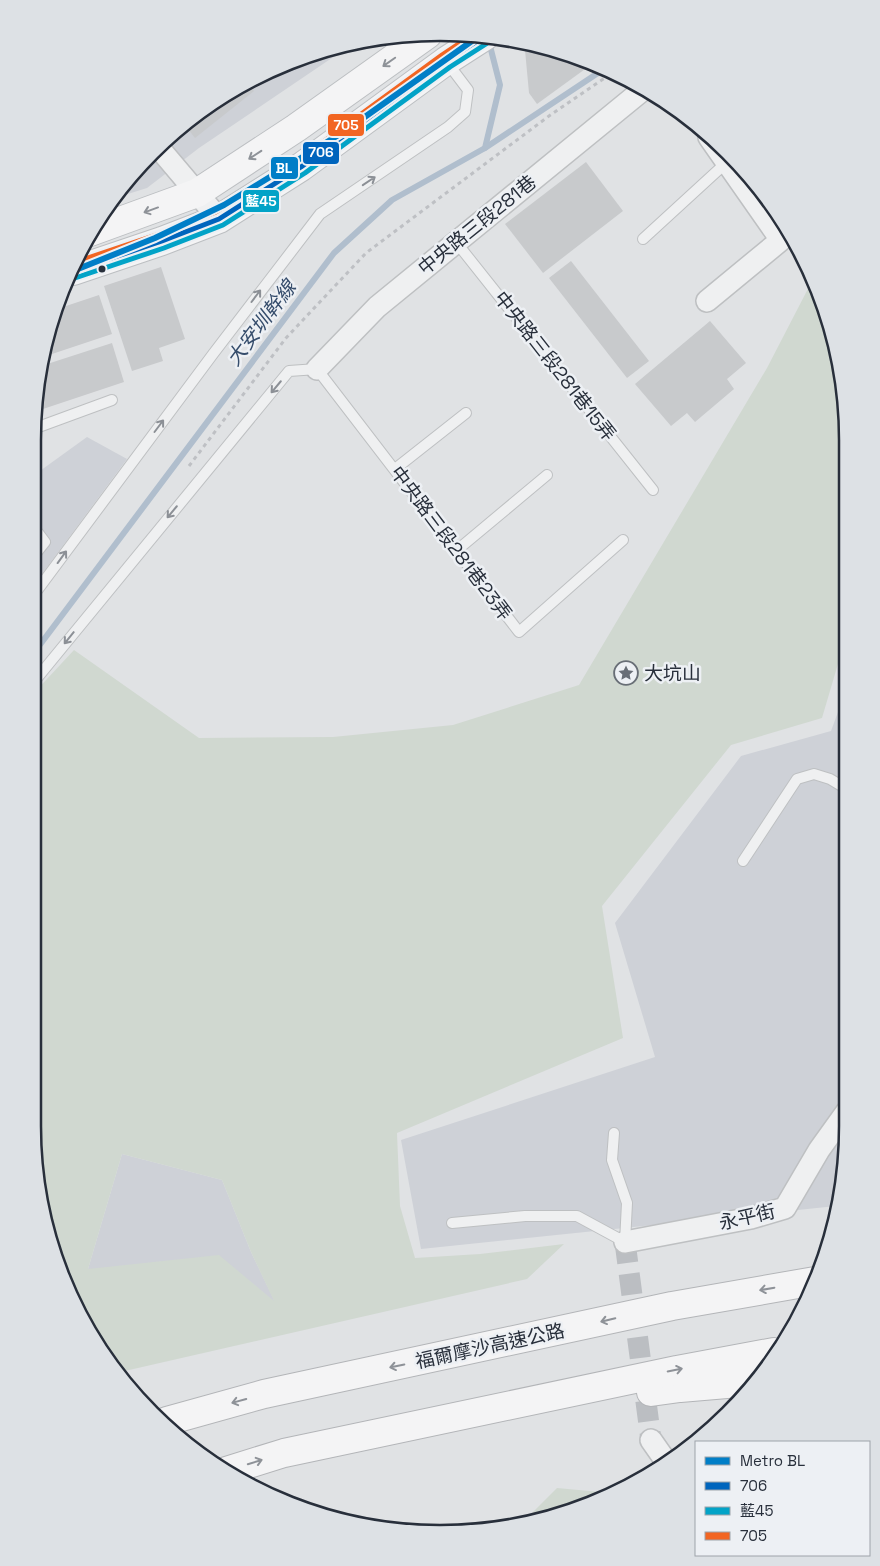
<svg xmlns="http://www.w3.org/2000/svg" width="880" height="1566" viewBox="0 0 880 1566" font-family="'Space Grotesk','Noto Sans TC',sans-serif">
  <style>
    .built { fill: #ced1d7 }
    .green { fill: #d0d8d0; fill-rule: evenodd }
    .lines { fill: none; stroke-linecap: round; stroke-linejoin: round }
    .stream { stroke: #b0becd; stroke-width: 6 }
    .building { fill: #c8cacc }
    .street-tunnel { stroke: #bbbec2; stroke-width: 21; stroke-dasharray: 21 11; stroke-linecap: butt }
    .lane-casing { stroke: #bec0c2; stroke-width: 12 }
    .street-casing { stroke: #bec0c2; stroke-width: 24 }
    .primary-casing { stroke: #bcbfc2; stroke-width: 30 }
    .highway-casing { stroke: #b3b5b8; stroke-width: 30 }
    .path { stroke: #bec0c4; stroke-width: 3; stroke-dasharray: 4 4; stroke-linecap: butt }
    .lane { stroke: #eff0f1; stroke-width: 10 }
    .street { stroke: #eff0f1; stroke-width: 21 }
    .primary { stroke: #f4f4f5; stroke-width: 28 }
    .highway { stroke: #f4f4f5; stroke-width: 28 }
    .bus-1-casing { stroke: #edf0f4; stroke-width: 9 }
    .bus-2-casing { stroke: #edf0f4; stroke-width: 9 }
    .bus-3-casing { stroke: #edf0f4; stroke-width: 9 }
    .bus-1 { stroke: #0065bd; stroke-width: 5 }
    .bus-2 { stroke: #02a3c7; stroke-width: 5 }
    .bus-3 { stroke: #f26522; stroke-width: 5 }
    .metro-1-casing { stroke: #edf0f4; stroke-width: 10 }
    .metro-1 { stroke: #007ec7; stroke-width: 6 }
    .oneway { stroke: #8e9298 }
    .oneway2 { stroke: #8c9096 }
    .bus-dot { fill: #282f3b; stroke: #edf0f4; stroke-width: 2 }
    .labels { text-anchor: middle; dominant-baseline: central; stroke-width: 5; stroke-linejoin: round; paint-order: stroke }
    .street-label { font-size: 19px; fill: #282f3b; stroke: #edf0f4 }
    .poi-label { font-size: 19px; fill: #282f3b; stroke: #edf0f4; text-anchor: start }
    .water-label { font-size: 20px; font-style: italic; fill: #364d6c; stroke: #edf0f4 }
    .rim { fill: none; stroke: #282f3b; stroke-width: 2.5 }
    .line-badge { stroke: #edf0f4; stroke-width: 2 }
    .badge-label { font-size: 14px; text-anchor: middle; font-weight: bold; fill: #fff }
  </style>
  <rect width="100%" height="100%" fill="#e0e2e4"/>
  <g class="built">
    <polygon points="354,43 199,148 147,188 115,198 134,171 192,117 260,74 335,46"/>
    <polygon points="87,437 127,459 33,586 33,476"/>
    <polygon points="845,693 847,1152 836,1206 421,1249 401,1140 655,1057 615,923 741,756 831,731"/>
    <polygon points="122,1154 222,1180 251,1252 275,1302 88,1269"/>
  </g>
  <g class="green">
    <path d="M812,281L826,309L844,387L845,640L822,718L731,745L602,906L623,1038L397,1133L400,1206L415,1258L480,1254L564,1244L527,1279L116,1373L54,1257L33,1126V694L74,650L199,738L333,737L453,725L579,685L767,368ZM122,1154L222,1180L251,1252L274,1301L219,1255L88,1269Z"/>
    <polygon points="557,1488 611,1493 596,1503 526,1519"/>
  </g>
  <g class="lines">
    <g class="stream">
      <polyline points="485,148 604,69"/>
      <polyline points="33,654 334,253 392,200 485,148 500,85 489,42"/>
    </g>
  </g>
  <g class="building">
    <polygon points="532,45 571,54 592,64 537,104 529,93 525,50"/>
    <polygon points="247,83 254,91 195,138 184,124 192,117"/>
    <polygon points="586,162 623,211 543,273 505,224"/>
    <polygon points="571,261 649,361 627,378 549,278"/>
    <polygon points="161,267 185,339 159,348 163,361 132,371 104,286"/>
    <polygon points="99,295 112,334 43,357 46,334 57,309"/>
    <polygon points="710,321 746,363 727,379 734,389 695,422 687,413 671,426 635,384"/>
    <polygon points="112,343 124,382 34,412 41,366"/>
  </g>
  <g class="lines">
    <polyline class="street-tunnel" points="625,1242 651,1440"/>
    <g class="lane-casing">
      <g id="lane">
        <polyline points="643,239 727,162"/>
        <polyline points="456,242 653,490"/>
        <polyline points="33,429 112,400"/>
        <polyline points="395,469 466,413"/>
        <polyline points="456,551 547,475"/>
        <polyline points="33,557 45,542 33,526"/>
        <polyline points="33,596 213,354 320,214 448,127 465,112 468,90 446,61"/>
        <polyline points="33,683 289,371 317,369 519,632 623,540"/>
        <polyline points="743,861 797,779 814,774 830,779 845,788"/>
        <polyline points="452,1223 525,1216 577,1216 625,1242 627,1203 612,1160 614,1133"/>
      </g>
    </g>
    <g class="street-casing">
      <g id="street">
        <polyline points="159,148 219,219"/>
        <polyline points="707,301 781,240 709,137"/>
        <polyline points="317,369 377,307 645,88"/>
        <polyline points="625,1242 751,1218 785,1208 819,1150 847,1111"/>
        <polyline points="651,1440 665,1460"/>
      </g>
    </g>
    <g class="primary-casing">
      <g id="primary">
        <polyline points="90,232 197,193 296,128 428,34"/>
        <polyline points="73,271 162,241 219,219 301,167 446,61 485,36"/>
      </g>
    </g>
    <g class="highway-casing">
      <g id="highway">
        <polyline points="651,1392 680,1388 750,1382"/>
        <polyline points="167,1421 264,1394 672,1306 815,1281"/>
        <polyline points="226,1471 284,1453 677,1370 774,1352"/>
      </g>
    </g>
    <polyline class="path" points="189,466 286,338 366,253 549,116 612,73"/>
    <use href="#lane" class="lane"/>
    <use href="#street" class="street"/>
    <use href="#primary" class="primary"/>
    <use href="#highway" class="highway"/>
    <g class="bus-1-casing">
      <polyline id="bus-1" points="73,271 162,241 219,219 301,167 446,61 485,36"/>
    </g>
    <g class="bus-2-casing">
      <polyline id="bus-2" points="75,278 164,248 223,225 305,173 450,67 489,42"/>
    </g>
    <g class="bus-3-casing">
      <polyline id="bus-3" points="76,262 159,234 216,212 297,161 442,55 472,35"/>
    </g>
    <use href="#bus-1" class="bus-1"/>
    <use href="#bus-2" class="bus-2"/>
    <use href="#bus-3" class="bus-3"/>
    <g class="metro-1-casing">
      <polyline id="metro-1" points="73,271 155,238 224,205 345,131 479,36"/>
    </g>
    <use href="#metro-1" class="metro-1"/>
  </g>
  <defs><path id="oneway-shaft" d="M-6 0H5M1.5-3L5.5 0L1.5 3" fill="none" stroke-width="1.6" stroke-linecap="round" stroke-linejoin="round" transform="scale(1.25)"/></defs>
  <g class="oneway">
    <use href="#oneway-shaft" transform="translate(389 62) rotate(145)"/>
    <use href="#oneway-shaft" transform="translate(255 155) rotate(147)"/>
    <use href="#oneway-shaft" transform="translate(151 210) rotate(160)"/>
    <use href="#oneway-shaft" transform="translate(767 1289) rotate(170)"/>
    <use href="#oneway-shaft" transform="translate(608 1320) rotate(167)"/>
    <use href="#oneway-shaft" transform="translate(397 1366) rotate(168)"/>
    <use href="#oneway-shaft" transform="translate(675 1370) rotate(-11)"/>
    <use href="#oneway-shaft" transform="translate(239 1401) rotate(165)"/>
    <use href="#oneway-shaft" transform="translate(255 1462) rotate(-17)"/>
  </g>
  <g class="oneway2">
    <use href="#oneway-shaft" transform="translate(369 181) rotate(-34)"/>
    <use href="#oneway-shaft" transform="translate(256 296) rotate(-53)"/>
    <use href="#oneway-shaft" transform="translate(276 387) rotate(130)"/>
    <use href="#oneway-shaft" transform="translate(159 426) rotate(-53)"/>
    <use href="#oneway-shaft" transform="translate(172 512) rotate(130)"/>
    <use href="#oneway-shaft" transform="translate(62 557) rotate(-54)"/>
    <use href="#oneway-shaft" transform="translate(69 638) rotate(129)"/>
  </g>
  <defs>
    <g id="sight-ring" transform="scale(1.25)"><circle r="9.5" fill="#edf0f4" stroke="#686e76" stroke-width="1.5"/><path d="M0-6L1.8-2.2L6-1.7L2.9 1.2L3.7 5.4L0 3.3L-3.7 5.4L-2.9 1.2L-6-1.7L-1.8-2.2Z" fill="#686e76"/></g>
  </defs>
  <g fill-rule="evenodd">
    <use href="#sight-ring" x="626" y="673"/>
  </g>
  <circle class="bus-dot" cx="102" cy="269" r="4.5"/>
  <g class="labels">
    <g class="street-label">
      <text transform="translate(477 225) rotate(-39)">中央路三段281巷</text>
      <text transform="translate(555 366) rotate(52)">中央路三段281巷15弄</text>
      <text transform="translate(451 543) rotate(53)">中央路三段281巷23弄</text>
      <text transform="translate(747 1217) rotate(-13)">永平街</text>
      <text transform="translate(490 1346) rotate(-12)">福爾摩沙高速公路</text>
    </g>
    <g class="poi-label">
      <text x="644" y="673">大坑山</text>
    </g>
    <g class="water-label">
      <text transform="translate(261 323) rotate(-53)">大安圳幹線</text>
    </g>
  </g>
  <path d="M0 0H880V1566H0ZM440 41H440A399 399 0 0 1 839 440V1126A399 399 0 0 1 440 1525H440A399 399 0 0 1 41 1126V440A399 399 0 0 1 440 41Z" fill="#dde1e5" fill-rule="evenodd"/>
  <path class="rim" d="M440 41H440A399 399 0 0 1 839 440V1126A399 399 0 0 1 440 1525H440A399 399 0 0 1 41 1126V440A399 399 0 0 1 440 41Z"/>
  <g class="line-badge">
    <rect x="327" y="113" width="38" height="24" rx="5" fill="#f26522"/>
    <rect x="302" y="141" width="38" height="24" rx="5" fill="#0065bd"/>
    <rect x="270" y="156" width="29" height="24" rx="5" fill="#007ec7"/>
    <rect x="242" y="189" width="38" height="24" rx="5" fill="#02a3c7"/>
  </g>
  <g class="badge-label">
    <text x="346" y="130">705</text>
    <text x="321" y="157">706</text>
    <text x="284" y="173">BL</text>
    <text x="261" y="206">藍45</text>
  </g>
  <rect x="695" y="1441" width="175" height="115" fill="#edf0f4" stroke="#9ea3aa"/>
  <rect x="705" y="1457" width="25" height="8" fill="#007ec7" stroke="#9ea3aa"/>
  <text x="740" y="1466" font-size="15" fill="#282f3b">Metro BL</text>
  <rect x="705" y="1482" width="25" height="8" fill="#0065bd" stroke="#9ea3aa"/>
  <text x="740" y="1491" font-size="15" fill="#282f3b">706</text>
  <rect x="705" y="1507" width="25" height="8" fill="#02a3c7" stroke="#9ea3aa"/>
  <text x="740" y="1516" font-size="15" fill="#282f3b">藍45</text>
  <rect x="705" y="1532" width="25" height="8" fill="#f26522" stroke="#9ea3aa"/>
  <text x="740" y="1541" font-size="15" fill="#282f3b">705</text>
</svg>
